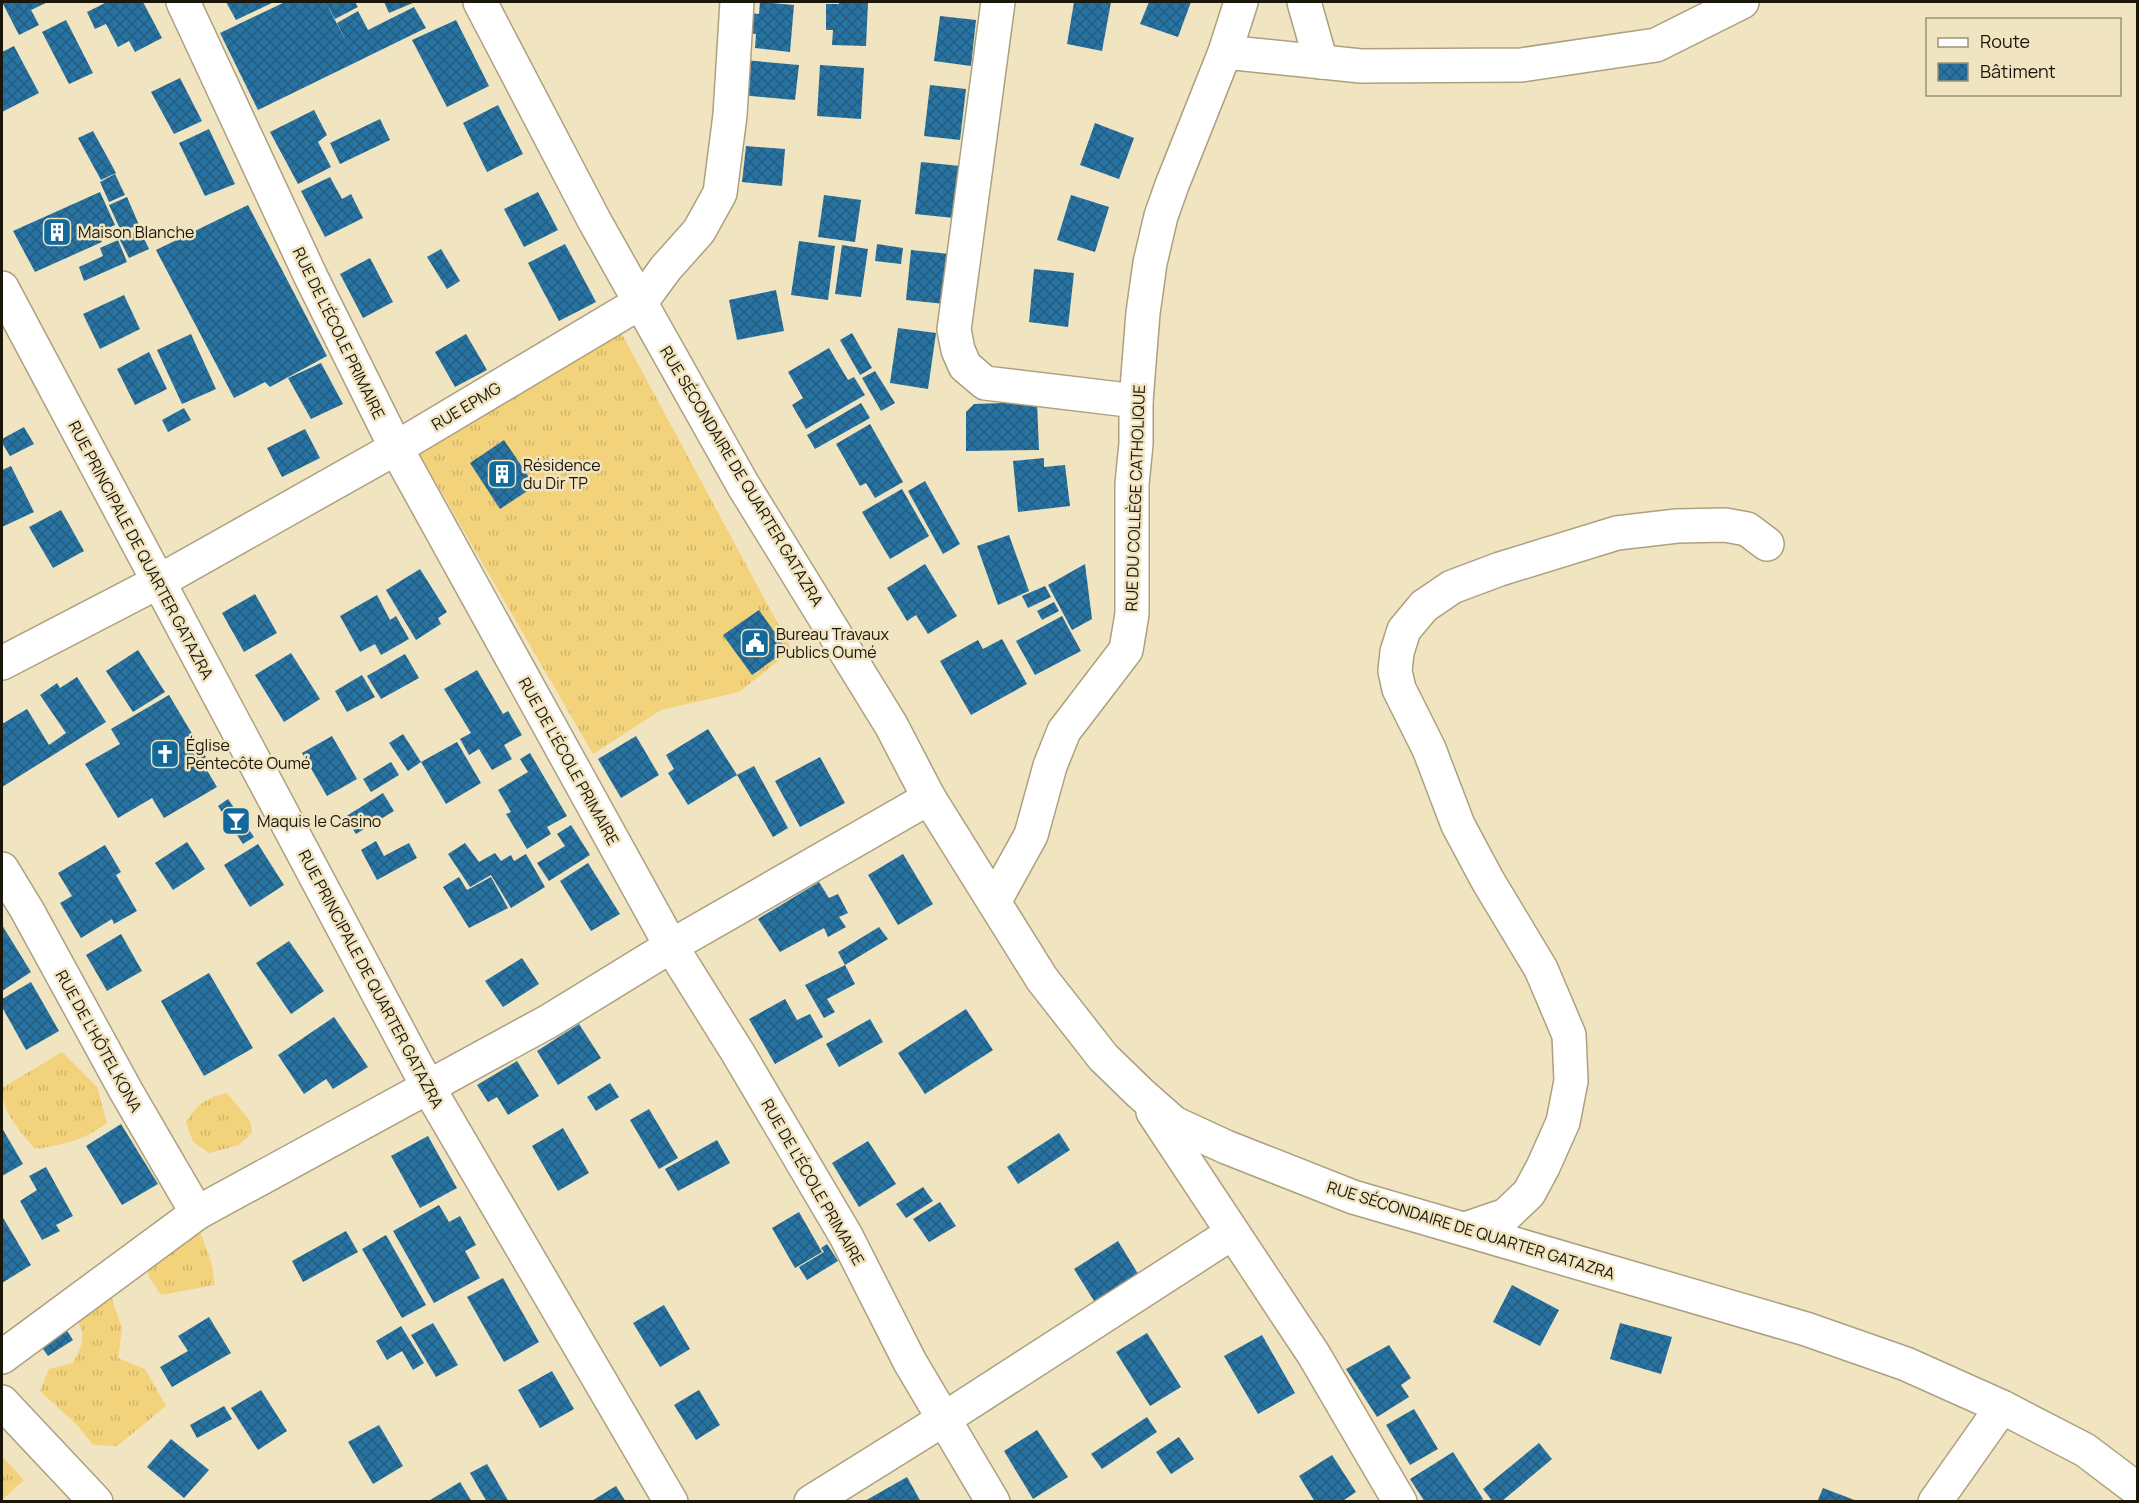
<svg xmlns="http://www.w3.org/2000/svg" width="2139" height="1503" viewBox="0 0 2139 1503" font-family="Manrope,sans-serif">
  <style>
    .grass { fill: url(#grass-tufts) }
    .building { fill: url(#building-cross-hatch) }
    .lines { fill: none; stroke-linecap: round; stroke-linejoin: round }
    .minor-casing { stroke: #ada07f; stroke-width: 36 }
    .major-casing { stroke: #ada07f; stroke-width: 36 }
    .minor { stroke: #fff; stroke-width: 33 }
    .major { stroke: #fff; stroke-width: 33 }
    .labels { text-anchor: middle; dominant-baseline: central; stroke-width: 5; stroke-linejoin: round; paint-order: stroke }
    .poi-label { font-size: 16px; fill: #1b160a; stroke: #f1e4c1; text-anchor: start }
    .street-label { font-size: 16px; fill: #1b160a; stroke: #f1e4c1 }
  </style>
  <defs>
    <pattern id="grass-tufts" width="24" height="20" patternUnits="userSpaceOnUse" patternTransform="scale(1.5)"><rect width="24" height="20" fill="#f2d27b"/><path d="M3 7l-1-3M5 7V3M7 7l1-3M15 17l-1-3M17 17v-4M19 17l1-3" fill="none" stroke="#cfb469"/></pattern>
    <pattern id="building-cross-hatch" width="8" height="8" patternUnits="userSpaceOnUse" patternTransform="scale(1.5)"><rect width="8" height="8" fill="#2873a1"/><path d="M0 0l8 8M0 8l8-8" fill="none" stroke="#225d81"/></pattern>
  </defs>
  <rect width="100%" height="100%" fill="#f1e4c1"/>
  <g class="grass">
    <polygon points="616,323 792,650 739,692 661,710 593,754 417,450"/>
    <path d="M62,1052L97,1087L107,1123C85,1140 62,1145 35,1149C20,1131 1,1111 2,1088Z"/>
    <path d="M227,1093L250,1121L252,1133L239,1145L209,1153L193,1142L186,1122C197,1104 206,1098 227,1093Z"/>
    <polygon points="200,1231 212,1265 215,1285 161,1295 150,1279 145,1262"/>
    <path d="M104,1274L122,1329L118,1358L145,1369L166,1406L117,1446L93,1445L77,1425L40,1391L49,1369L73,1363C86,1338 86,1335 72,1310Z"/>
    <polygon points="2,1456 24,1480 2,1500"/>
  </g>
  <g class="building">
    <polygon points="2,2 48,2 31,10 39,25 19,35"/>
    <polygon points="107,2 122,2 123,3 143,2 162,38 135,52 129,41 118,47 106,24 95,29 87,12"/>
    <polygon points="226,2 274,2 236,20"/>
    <polygon points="285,2 355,2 358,7 335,19 326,3 347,43 337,23 358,11 368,30 414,7 426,28 258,110 220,33"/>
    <polygon points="384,2 415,2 389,13"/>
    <polygon points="760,2 794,5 790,52 755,48 756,34 747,33 749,13 759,14"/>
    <polygon points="839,2 868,2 866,46 832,45 833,30 826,30 826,4 839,4"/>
    <polygon points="1074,2 1111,2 1102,51 1067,44"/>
    <polygon points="1149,2 1191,2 1178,37 1140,24"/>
    <polygon points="940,16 976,20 971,66 934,61"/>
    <polygon points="66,20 93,73 69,84 42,32"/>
    <polygon points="456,20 489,86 447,107 412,40"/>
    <polygon points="14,46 39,93 2,112 2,52"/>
    <polygon points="744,60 799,65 795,100 741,95"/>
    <polygon points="820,65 864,68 861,119 817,116"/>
    <polygon points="180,78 202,121 174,134 151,92"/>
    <polygon points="930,85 966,89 960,140 924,136"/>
    <polygon points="498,105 523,154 487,172 463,123"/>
    <polygon points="314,110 327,135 318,142 331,167 298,184 270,132"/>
    <polygon points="380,119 390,140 340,164 330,143"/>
    <polygon points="1095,123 1134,138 1119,179 1080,165"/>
    <polygon points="209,129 235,184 205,196 179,143"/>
    <polygon points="93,131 116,173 101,180 78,138"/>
    <polygon points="746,146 785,149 782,186 742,182"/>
    <polygon points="921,162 960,166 954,218 915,214"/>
    <polygon points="115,174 125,195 109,202 100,182"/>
    <polygon points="330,177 342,199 351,194 363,218 325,237 301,191"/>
    <polygon points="100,192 115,225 97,233 102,242 35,272 13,231"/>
    <polygon points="538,192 558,230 524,247 504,209"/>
    <polygon points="824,195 861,200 855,242 818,237"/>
    <polygon points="1071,195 1109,207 1095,252 1057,240"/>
    <polygon points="127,197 139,225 121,231 109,205"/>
    <polygon points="248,205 327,356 270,387 265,382 234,398 156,250"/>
    <polygon points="140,230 149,249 129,258 119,238"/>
    <polygon points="118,240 127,262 84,281 79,267 103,256 100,248"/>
    <polygon points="799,241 835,246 828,300 791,295"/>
    <polygon points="565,244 596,302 559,321 528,263"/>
    <polygon points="877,244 903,248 901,264 875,261"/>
    <polygon points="842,245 868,249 861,297 835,294"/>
    <polygon points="441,249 460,281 447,289 427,257"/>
    <polygon points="911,250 950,254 945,304 906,300"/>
    <polygon points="370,258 393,302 363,318 340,274"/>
    <polygon points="1034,269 1074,273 1068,327 1029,322"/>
    <polygon points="776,290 784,331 737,340 729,300"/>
    <polygon points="124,295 140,329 100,349 83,314"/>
    <polygon points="898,328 936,333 928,389 890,383"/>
    <polygon points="852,333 872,368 860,375 840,340"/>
    <polygon points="191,334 216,389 182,404 157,350"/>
    <polygon points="466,334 487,370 455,387 435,352"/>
    <polygon points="829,348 848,380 854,377 865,395 806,429 792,405 803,398 788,372"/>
    <polygon points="149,352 167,389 135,405 117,369"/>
    <polygon points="321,363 343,404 311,419 288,378"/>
    <polygon points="875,371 895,403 881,411 862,378"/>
    <polygon points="1037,402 1039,450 966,451 966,412 974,404"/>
    <polygon points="861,403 870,418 815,449 807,435"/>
    <polygon points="184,408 191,420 168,432 162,420"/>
    <polygon points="870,424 903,482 875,498 866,483 860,486 836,444"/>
    <polygon points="24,427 34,444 10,456 2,443 2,439"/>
    <polygon points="305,429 320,458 282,477 267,448"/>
    <polygon points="504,440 535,486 500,509 470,463"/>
    <polygon points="1044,458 1044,467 1065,465 1070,506 1018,512 1013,461"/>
    <polygon points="11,466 34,512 2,527 2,470"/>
    <polygon points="925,481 960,544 943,554 908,491"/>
    <polygon points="902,489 929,536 890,559 862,512"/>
    <polygon points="61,510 84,551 53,568 29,527"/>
    <polygon points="1009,535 1029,591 998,605 977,546"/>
    <polygon points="925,564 957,616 928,634 916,615 907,621 887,588"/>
    <polygon points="1085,564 1092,619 1072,630 1048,585"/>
    <polygon points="420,569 447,612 438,618 441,624 416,640 386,590"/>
    <polygon points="1045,586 1051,597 1028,608 1022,596"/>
    <polygon points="255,594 277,633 244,652 222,613"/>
    <polygon points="377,595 390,620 396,616 409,639 381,655 375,644 360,652 340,616"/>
    <polygon points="1054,602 1059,611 1042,620 1037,611"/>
    <polygon points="759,610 787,650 752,675 723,635"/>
    <polygon points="1062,616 1081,651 1035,675 1016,641"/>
    <polygon points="1002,639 1027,684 971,715 940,661 978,640 983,649"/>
    <polygon points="138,650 165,692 133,712 106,671"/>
    <polygon points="291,653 320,699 284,722 255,675"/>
    <polygon points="405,654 419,678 381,699 367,676"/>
    <polygon points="477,670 503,714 508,711 522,735 504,745 512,759 492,770 479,749 469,755 460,739 471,733 444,689"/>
    <polygon points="362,675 375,697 347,712 335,691"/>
    <polygon points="77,677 106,722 2,787 2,724 27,709 49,745 66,733 40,695 57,683 60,688"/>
    <polygon points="169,695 210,764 205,767 217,787 164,818 152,798 118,818 85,764 120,744 111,729"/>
    <polygon points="708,729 737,775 688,805 668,773 674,769 666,755"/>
    <polygon points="403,734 421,762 408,771 389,743"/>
    <polygon points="332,736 357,779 327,796 302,753"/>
    <polygon points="636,736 659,775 621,798 598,759"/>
    <polygon points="457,742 481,783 446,804 421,762"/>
    <polygon points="530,753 567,816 547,827 551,834 527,849 506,814 511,812 498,790 528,772 520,759"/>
    <polygon points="820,757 845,803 800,827 775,781"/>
    <polygon points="391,762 399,775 371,792 363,779"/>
    <polygon points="754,766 788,828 773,837 737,775"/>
    <polygon points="383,793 394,811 356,834 345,817"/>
    <polygon points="228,799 254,837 243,844 218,806"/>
    <polygon points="571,825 590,855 549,881 537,863 565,846 557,834"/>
    <polygon points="376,841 384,856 409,843 417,858 377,880 361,850"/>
    <polygon points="187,842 205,869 173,890 155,863"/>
    <polygon points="465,843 479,862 495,853 501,861 511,855 514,861 526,854 545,887 511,908 491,875 470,887 448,854"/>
    <polygon points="258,844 284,885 250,907 224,865"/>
    <polygon points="105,845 121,872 116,875 137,911 114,924 112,919 81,938 60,903 72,896 58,873"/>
    <polygon points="903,854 933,904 898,925 868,875"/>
    <polygon points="588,863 620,914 591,931 560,881"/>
    <polygon points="459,877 467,890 491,877 508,908 469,928 443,887"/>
    <polygon points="819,882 829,898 838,894 848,913 839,917 846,927 828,937 824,928 780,952 758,919"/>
    <polygon points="2,925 31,972 2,991"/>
    <polygon points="879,927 888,939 845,965 838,952"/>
    <polygon points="121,934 142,971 107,991 86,955"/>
    <polygon points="289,941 324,991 291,1014 256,963"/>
    <polygon points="522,958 539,984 503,1007 485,981"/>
    <polygon points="845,965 855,984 827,999 835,1012 824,1018 805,985"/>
    <polygon points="209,973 253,1048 204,1076 161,1001"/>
    <polygon points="31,982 59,1031 26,1050 2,1007 2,999"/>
    <polygon points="785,999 797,1020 810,1014 823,1037 775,1064 749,1019"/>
    <polygon points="966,1009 993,1050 925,1094 898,1053"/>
    <polygon points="334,1017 368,1067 333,1089 326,1079 304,1094 278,1055"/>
    <polygon points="870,1019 883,1042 839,1067 826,1044"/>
    <polygon points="579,1024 601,1058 558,1085 537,1051"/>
    <polygon points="517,1061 539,1096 508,1115 497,1097 488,1102 477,1085"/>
    <polygon points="610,1083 619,1097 596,1111 587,1097"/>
    <polygon points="649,1109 678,1158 659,1169 630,1120"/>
    <polygon points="121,1124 158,1184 122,1205 86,1146"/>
    <polygon points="2,1128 23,1164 2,1176"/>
    <polygon points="563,1128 589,1173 558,1191 532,1146"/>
    <polygon points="1059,1133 1070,1150 1018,1184 1007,1167"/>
    <polygon points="428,1136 457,1188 420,1208 391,1156"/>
    <polygon points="717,1140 730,1163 678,1191 665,1169"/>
    <polygon points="868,1141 896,1184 859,1207 832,1163"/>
    <polygon points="46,1167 73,1216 56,1225 60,1231 42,1240 20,1201 37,1190 29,1176"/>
    <polygon points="923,1187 933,1201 906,1218 896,1204"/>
    <polygon points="940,1202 956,1226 929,1242 913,1219"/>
    <polygon points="439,1205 449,1222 460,1216 476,1245 465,1251 480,1278 434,1303 393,1231"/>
    <polygon points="799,1212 822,1252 795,1268 772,1228"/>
    <polygon points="2,1216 31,1265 2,1283"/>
    <polygon points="346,1231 358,1252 303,1282 292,1261"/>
    <polygon points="386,1235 426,1305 402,1318 362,1249"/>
    <polygon points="1118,1241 1140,1277 1096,1304 1074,1269"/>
    <polygon points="827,1244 838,1261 807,1280 799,1267 824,1252 821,1248"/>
    <polygon points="503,1278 539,1342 504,1362 467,1297"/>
    <polygon points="1512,1285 1559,1310 1540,1346 1493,1322"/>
    <polygon points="664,1305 690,1349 660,1367 633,1323"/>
    <polygon points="209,1317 231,1353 172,1387 160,1367 188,1351 178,1336"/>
    <polygon points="59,1318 73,1340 48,1356 33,1335"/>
    <polygon points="433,1323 458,1365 436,1377 411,1335"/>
    <polygon points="1620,1323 1672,1337 1661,1374 1610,1359"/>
    <polygon points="401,1326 424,1363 413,1370 402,1351 387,1360 376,1341"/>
    <polygon points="1147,1333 1181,1387 1150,1406 1116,1352"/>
    <polygon points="1262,1335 1295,1393 1258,1414 1224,1356"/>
    <polygon points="1389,1345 1411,1378 1401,1385 1409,1397 1377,1417 1346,1369"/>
    <polygon points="552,1371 574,1409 540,1428 518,1390"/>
    <polygon points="261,1390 287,1431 258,1450 231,1408"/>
    <polygon points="699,1390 720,1425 696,1440 674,1405"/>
    <polygon points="224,1406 232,1419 197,1438 190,1425"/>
    <polygon points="1414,1409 1438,1449 1410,1465 1386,1425"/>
    <polygon points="1147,1417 1157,1432 1102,1469 1091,1454"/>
    <polygon points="379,1425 403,1466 373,1484 348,1442"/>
    <polygon points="1037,1430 1068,1477 1033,1499 1004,1451"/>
    <polygon points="1179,1437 1194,1459 1171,1474 1156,1452"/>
    <polygon points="171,1439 209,1470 184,1498 147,1467"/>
    <polygon points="1539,1443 1552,1459 1501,1502 1493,1502 1483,1489"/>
    <polygon points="1453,1452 1483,1499 1479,1502 1425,1502 1410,1479"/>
    <polygon points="1332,1455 1356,1492 1341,1502 1315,1502 1299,1476"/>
    <polygon points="487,1464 509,1502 487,1502 470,1473"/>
    <polygon points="907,1477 921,1502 863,1502"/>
    <polygon points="460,1482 472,1502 427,1502"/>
    <polygon points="616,1486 626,1502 590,1502"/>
    <polygon points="1823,1488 1857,1501 1857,1502 1817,1502"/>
  </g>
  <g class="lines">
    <g class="minor-casing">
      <g id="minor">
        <polyline points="183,2 311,277 396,448 671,946 738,1053 846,1236 910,1362 993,1502"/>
        <polyline points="480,2 594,220 743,485 891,725 929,798 1042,979 1103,1057 1140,1093 1174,1123 1226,1147 1353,1197 1806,1329 1906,1364 2002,1407 2085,1450 2138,1490"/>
        <polyline points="998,2 954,330 958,350 965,366 985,383 1136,401"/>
        <polyline points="1304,2 1321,62"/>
        <polyline points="1225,52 1361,66 1521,65 1656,45 1742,2"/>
        <polyline points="2,288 428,1087 671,1502"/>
        <polyline points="2,663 158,582 396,448 641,302 666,268 699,231 720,193 730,115 737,2"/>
        <polyline points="2,869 27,910 126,1091 197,1213"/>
        <polyline points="994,902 1031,835 1050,766 1064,731 1126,650 1132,614 1132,484 1136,444 1136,401 1143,313 1150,263 1161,216 1172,185 1225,52 1241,2"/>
        <polyline points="1153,1112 1314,1355 1400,1502"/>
        <polyline points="1465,1229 1506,1215 1529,1193 1543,1167 1563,1122 1571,1081 1569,1035 1541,969 1488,881 1458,825 1429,749 1399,689 1395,671 1397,652 1404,630 1424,606 1452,587 1500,569 1617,533 1677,526 1725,525 1747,529 1767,544"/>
        <polyline points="2,1357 197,1213 549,1021 671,946 929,798"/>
        <polyline points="811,1502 944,1419 1232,1233"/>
        <polyline points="1935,1502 2002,1407"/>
      </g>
    </g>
    <g class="major-casing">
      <polyline id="major" points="2,1402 96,1502"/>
    </g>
    <use href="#minor" class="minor"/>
    <use href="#major" class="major"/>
  </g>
  <defs>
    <g id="building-square" transform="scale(1.5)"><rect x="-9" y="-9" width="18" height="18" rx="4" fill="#12699a" stroke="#f1e4c1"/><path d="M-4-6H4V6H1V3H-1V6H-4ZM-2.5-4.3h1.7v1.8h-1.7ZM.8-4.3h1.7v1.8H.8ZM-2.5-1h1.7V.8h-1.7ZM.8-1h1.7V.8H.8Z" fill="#fff"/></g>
    <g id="civic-square" transform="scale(1.5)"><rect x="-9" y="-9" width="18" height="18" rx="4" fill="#12699a" stroke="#f1e4c1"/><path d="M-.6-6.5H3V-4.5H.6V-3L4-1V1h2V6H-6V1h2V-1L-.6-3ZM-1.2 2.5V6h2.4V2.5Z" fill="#fff"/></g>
    <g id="church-square" transform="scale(1.5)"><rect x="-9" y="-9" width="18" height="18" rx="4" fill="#12699a" stroke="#f1e4c1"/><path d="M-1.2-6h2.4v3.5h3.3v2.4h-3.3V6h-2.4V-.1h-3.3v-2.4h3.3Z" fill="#fff"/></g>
    <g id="bar-square" transform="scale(1.5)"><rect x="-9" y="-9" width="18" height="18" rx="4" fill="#12699a" stroke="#f1e4c1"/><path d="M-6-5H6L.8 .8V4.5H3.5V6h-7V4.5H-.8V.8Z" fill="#fff"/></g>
  </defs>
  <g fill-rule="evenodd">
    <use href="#building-square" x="57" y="232"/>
    <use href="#building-square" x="502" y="474"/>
    <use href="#civic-square" x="755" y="643"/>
    <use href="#church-square" x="165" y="754"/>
    <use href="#bar-square" x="236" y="821"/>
  </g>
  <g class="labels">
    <g class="poi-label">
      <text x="78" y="232">Maison Blanche</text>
      <text x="523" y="465">Résidence<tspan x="523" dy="18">du Dir TP</tspan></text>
      <text x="776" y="634">Bureau Travaux<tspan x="776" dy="18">Publics Oumé</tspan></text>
      <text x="186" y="745">Église<tspan x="186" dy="18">Pentecôte Oumé</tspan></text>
      <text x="257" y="821">Maquis le Casino</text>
    </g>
    <g class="street-label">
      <text transform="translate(339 333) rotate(64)">RUE DE L'ÉCOLE PRIMAIRE</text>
      <text transform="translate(466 406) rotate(-31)">RUE EPMG</text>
      <text transform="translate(742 476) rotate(59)">RUE SÉCONDAIRE DE QUARTER GATAZRA</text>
      <text transform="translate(1135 498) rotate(-88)">RUE DU COLLÈGE CATHOLIQUE</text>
      <text transform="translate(141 550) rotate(62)">RUE PRINCIPALE DE QUARTER GATAZRA</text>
      <text transform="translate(569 761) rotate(61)">RUE DE L'ÉCOLE PRIMAIRE</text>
      <text transform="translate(371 979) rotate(62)">RUE PRINCIPALE DE QUARTER GATAZRA</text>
      <text transform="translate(99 1041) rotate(61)">RUE DE L'HÔTEL KONA</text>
      <text transform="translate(813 1182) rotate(60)">RUE DE L'ÉCOLE PRIMAIRE</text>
      <text transform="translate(1471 1230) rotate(17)">RUE SÉCONDAIRE DE QUARTER GATAZRA</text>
    </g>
  </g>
  <rect width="2139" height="1503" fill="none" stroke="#1b160a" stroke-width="6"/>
  <rect x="1926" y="18" width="195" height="78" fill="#f1e4c1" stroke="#9b9278" stroke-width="1.5"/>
  <rect x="1938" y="38" width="30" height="9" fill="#ffffff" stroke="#9b9278" stroke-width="1.5"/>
  <text x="1980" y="48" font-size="18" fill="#1b160a">Route</text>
  <rect x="1938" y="63" width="30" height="18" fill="url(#building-cross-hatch)" stroke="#9b9278" stroke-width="1.5"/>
  <text x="1980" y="78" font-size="18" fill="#1b160a">Bâtiment</text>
</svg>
